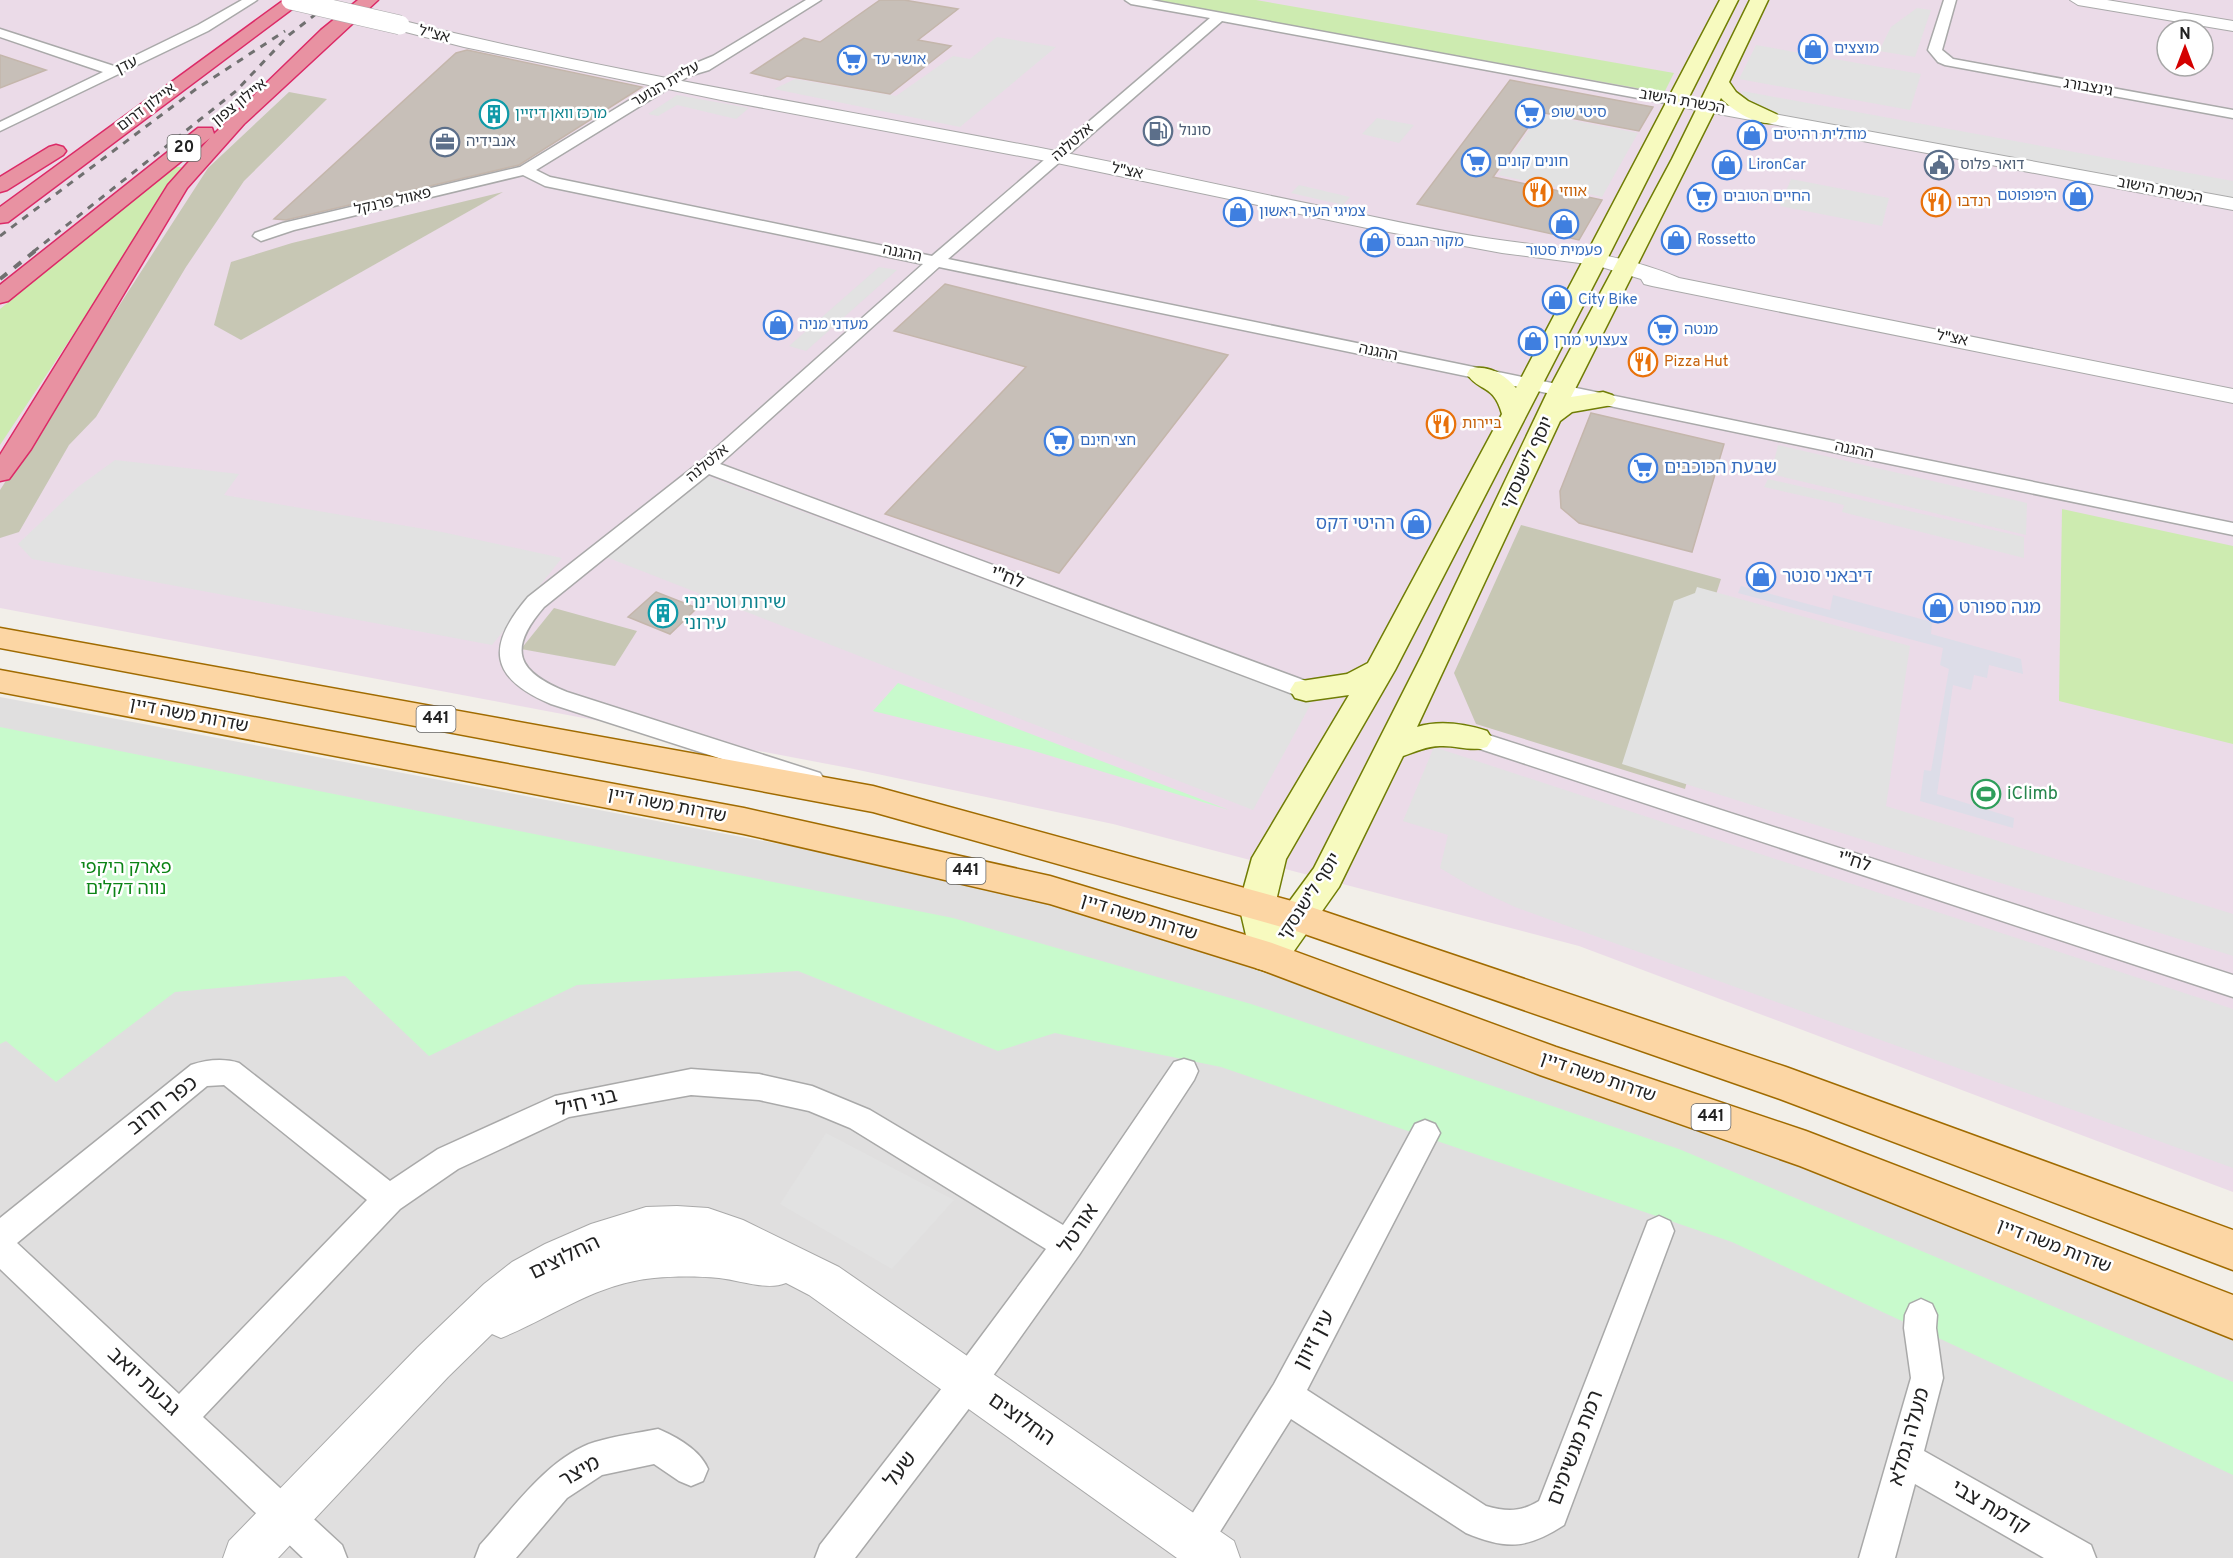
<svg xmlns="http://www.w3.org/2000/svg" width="2233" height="1558" viewBox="0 0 2233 1558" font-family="Overpass,'Noto Sans Hebrew',sans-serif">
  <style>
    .residential { fill: #e0dfdf }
    .industrial { fill: #ebdbe8; fill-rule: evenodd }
    .construction { fill: #c7c7b4 }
    .grass { fill: #cdebb0 }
    .park { fill: #c8facc }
    .parking { fill: #e2e2e2 }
    .plaza { fill: #dddde8 }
    .building { fill: #c7bfb8; stroke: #c4b6ab; stroke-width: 1.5 }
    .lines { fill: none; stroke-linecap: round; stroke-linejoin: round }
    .minor-casing { stroke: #a9a9a9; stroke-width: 3 }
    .tertiary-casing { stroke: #a9a9a9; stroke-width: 2 }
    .secondary-casing { stroke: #707d05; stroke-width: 3 }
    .primary-casing { stroke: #a06b00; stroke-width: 3 }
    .motorway-casing { stroke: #dc2a67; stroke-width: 3 }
    .minor { fill: #fff; fill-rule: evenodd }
    .tertiary { fill: #fff; fill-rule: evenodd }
    .secondary { fill: #f7fabf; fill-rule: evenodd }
    .primary { fill: #fcd6a4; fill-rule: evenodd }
    .motorway { fill: #e892a2; fill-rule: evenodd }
    .rail-far1 { stroke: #707070; stroke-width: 3; stroke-dasharray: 7 7; stroke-linecap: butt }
    .rail { stroke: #707070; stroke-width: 4; stroke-dasharray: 9 9; stroke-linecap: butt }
    .tertiary-bridge-casing { stroke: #a9a9a9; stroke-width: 20; stroke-linecap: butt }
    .tertiary-bridge { stroke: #fff; stroke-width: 19 }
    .labels { text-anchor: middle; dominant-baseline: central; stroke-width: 5; stroke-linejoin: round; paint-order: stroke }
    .far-street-label { font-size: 15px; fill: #222; stroke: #fff }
    .far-shop-label { font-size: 15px; fill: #366cbe; stroke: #fff; text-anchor: start }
    .far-culture-label { font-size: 15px; fill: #0d838f; stroke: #fff; text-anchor: start }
    .far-service-label { font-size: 15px; fill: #4e5e75; stroke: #fff; text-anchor: start }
    .far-food-label { font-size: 15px; fill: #c56008; stroke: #fff; text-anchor: start }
    .shield { fill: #fff; stroke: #646464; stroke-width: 1.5 }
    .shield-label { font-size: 16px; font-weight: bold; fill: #222 }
    .street-label { font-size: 18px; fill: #222; stroke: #fff }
    .shop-label { font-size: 18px; fill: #366cbe; stroke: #fff; text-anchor: start }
    .culture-label { font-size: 18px; fill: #0d838f; stroke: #fff; text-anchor: start }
    .leisure-label { font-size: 18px; fill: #27864d; stroke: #fff; text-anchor: start }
    .park-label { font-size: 18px; fill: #0c8416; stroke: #fff }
    .near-street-label { font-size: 21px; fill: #222; stroke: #fff }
  </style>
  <rect width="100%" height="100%" fill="#f2efe9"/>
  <polygon class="residential" points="0,697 1097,904 2233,1305 2233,1558 0,1558"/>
  <path class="industrial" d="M0,0H2233V1192L1579,946L1113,824L849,768L0,608ZM2167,30H2203V66H2167Z"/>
  <g class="construction">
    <polygon points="289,92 327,99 244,181 186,267 96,417 69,445 19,532 0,538 0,490 208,168"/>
    <polygon points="503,192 241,340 214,325 231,262 292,243"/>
    <polygon points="1521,525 1721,579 1711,610 1731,615 1685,789 1476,724 1454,673"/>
    <polygon points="554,608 637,631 615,666 521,649"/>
  </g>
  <g class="grass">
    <polygon points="1149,0 1256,0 1674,73 1664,93"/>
    <polygon points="174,167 184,167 0,445 0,309"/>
    <polygon points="2062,509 2233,546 2233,744 2059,701"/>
  </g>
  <g class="park">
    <polygon points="898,683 1229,810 1031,750 873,711"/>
    <polygon points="0,727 953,918 1251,1004 1679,1149 2233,1382 2233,1475 1732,1242 1221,1067 1055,1033 998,1051 798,971 577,985 429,1056 345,976 175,992 56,1082 6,1041 0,1044"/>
  </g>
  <g class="parking">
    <polygon points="1917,8 1931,10 1915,57 1879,51 1891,27"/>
    <polygon points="997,37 1056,47 960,127 774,89 795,79 896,96 953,56 970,59"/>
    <polygon points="1756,45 1863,64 1921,74 1910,110 1739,79"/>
    <polygon points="1742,91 2233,181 2233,201 1773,114 1746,103"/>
    <polygon points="677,95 749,108 736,119 677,105 658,116 648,114"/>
    <polygon points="1540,114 1638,133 1602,197 1498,175"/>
    <polygon points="1377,118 1414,125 1399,143 1362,134"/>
    <polygon points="1791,179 1889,198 1882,226 1780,206"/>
    <polygon points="1299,185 1350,197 1343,205 1291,193"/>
    <polygon points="879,267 897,270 806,351 789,346"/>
    <polygon points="1778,445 2027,503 2026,535 1771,474"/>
    <polygon points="115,460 239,474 224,495 442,532 562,558 492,645 32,559 18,544 78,487"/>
    <polygon points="707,476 1312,702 1253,810 601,555"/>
    <polygon points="1768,479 2024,537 2024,558 1842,512 1844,505 1764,487"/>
    <polygon points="1697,587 1910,646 1886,806 2233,914 2233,956 1622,764 1674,601 1695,593"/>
    <polygon points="1434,747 2233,1009 2233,1168 1515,907 1470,886 1440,868 1448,835 1403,821"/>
    <polygon points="826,1133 954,1200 892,1269 780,1204"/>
  </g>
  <polygon class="plaza" points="1741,586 1830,610 1833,595 1932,622 1931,634 2021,659 2023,674 1989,665 1987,678 1974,675 1971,690 1953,685 1937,794 2014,818 2013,828 1920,801 1924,770 1931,771 1949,669 1940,665 1943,648 1738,593"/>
  <g class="building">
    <polygon points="880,0 904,0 958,9 918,40 951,46 890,94 787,76 780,80 751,73 804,38 820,42"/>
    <polygon points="467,50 642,87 519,165 286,220 274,219 456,53"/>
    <polygon points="0,55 46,70 0,88"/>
    <polygon points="1510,80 1653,107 1639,131 1539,112 1493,177 1602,200 1579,240 1417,204"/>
    <polygon points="945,284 1228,355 1059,573 885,514 1026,367 894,331"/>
    <polygon points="1591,413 1724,444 1692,552 1579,523 1561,508 1560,491"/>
    <polygon points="656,592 697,608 670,634 628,617"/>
  </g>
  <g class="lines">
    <g class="minor-casing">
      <g id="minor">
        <polygon points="242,0 257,0 208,31 0,131 0,122 103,72 0,37 0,29 114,66 198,25"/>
        <path d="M806,0H821L709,70L689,76L536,170L550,177L932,256L1210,18L1131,4L1125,0H1151L1676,97L1683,101L1681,104L1676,105L1222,21L948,259L2233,523V535L939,267L720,464L1314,684L1317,690L1314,696L1306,698L1298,696L709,474L544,607C506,651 518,672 567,692L820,773L824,779L820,785L812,788L551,704C489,678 486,646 528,597L700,462L923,264L545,186L523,175L294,230L261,241L253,236L255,233L283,223L520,167L679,70L713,56Z"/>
        <polygon points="1944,0 1956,0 1942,50 1953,59 2233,110 2233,118 1945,65 1938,62 1928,50"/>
        <polygon points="1476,731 2233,975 2233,997 1468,745 1464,739 1468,733"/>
        <path d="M1184,1059L1194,1062L1198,1071L1194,1080L1079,1255L980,1394L855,1558H815L820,1545L956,1370L1046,1249L850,1128L809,1111L759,1100L691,1095L569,1117L458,1169L400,1209L203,1417L342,1545L347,1558H303L0,1269V1218L191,1065C206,1060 224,1058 239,1063L390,1181L438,1149L555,1096L691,1069L759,1074L812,1086L870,1110L1063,1225L1174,1062ZM224,1085L367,1200L179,1394L17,1243L207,1086Z"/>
        <path d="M1425,1120L1435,1124L1440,1133L1307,1390L1486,1506C1507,1512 1521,1512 1539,1501L1648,1221L1659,1216L1670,1221L1674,1231L1564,1525C1527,1549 1507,1550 1466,1533L1291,1419L1206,1554L1198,1558L1182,1554L1176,1542L1182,1530L1274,1384L1415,1124Z"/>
        <polygon points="1921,1299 1932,1304 1937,1315 1936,1328 1943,1378 1924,1451 2091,1545 2096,1558 2044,1558 1915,1484 1895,1558 1859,1558 1911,1378 1904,1328 1905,1315 1910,1304"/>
        <path d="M658,1429C677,1437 700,1450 708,1469L703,1481L691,1486L679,1481L654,1464L602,1475L567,1498L516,1558H475L480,1545C511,1511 549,1456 595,1442C615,1436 637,1433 658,1429Z"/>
      </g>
    </g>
    <g class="tertiary-casing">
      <g id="tertiary">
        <polygon points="2070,0 2107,0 2233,21 2233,31 2078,5"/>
        <path d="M400,20C617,74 837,108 1056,151C1159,171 1262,195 1365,215C1412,225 1459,235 1507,241C1566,249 1624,254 1679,278L2233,389V403L1652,286L1644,284L1641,279L1595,265L1502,253L1367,228L1057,163L726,101L464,47L394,29L392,25L394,21Z"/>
        <polygon points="1676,96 2233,198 2233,210 1670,105 1667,101 1670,97"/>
        <path d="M677,1206L708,1208L743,1220L839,1267L1234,1541L1240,1558H1177L809,1295L786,1283C767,1291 739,1280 719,1278C697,1276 676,1276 654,1278C594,1284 555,1316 501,1338L492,1334L448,1377L278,1558H223L229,1541L418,1347L484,1284L512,1262L545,1244L591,1224L646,1207Z"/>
      </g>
    </g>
    <g class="secondary-casing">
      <path id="secondary" d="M1720,0H1738L1602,269L1395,670L1286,859L1275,905L1278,917L1314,868L1423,653L1548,391L1672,159L1750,0H1768L1729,82L1736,92L1748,101L1776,114L1779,118L1776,122C1758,127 1733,111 1721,98L1571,397L1603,392L1612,395L1616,400L1612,405L1572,412L1560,421L1417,727C1440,720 1465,724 1487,731L1492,739L1487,747C1471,752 1457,745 1440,746C1427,746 1415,752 1403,756L1339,887L1282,968L1269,972L1256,968L1251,957L1239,905L1252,858L1349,695L1306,701L1295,698L1290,690L1295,682L1347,674L1368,663L1502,414C1494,384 1479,392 1467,374L1470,369C1488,364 1505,375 1516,388Z"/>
    </g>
    <g class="primary-casing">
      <g id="primary">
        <polygon points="0,628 873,786 1299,903 1786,1067 2233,1230 2233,1270 1780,1099 1296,931 873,812 0,648"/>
        <polygon points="0,670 744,808 1050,876 1269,942 1556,1047 1806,1131 2233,1295 2233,1339 1800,1166 1540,1075 1262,970 1050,904 744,834 0,692"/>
      </g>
    </g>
    <g class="motorway-casing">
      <g id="motorway">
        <polygon points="284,0 304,0 8,222 0,223 0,207"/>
        <polygon points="358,0 378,0 244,124 187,188 31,449 9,479 0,481 0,455 168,185 210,138 8,301 0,303 0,285 198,128 212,128 214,134 321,30"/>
        <polygon points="56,145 63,147 66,151 63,155 7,190 0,192 0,177 49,147"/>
      </g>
    </g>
    <use href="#minor" class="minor"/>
    <use href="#tertiary" class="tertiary"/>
    <use href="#secondary" class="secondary"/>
    <use href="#primary" class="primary"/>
    <use href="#motorway" class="motorway"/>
    <g class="rail-far1">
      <polyline points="0,236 196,89 285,31"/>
      <polyline points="33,252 236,91 289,35 334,0"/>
    </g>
    <polyline class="rail" points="0,279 35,251"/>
    <g class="tertiary-bridge-casing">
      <polyline id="tertiary-bridge" points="291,0 400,25"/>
    </g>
    <use href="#tertiary-bridge" class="tertiary-bridge"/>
  </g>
  <defs>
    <g id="shop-ring" transform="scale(1.5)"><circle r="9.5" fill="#fff" stroke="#3f7fe0" stroke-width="1.5"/><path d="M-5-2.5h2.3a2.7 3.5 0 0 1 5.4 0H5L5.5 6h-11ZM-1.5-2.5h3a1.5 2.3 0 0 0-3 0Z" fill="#3f7fe0"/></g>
    <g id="supermarket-ring" transform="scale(1.5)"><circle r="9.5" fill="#fff" stroke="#3f7fe0" stroke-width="1.5"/><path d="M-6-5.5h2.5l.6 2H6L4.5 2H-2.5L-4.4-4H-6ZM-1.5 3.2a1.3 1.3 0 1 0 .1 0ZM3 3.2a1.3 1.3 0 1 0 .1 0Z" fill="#3f7fe0"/></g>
    <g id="building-ring" transform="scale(1.5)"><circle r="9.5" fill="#fff" stroke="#0f9aa8" stroke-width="1.5"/><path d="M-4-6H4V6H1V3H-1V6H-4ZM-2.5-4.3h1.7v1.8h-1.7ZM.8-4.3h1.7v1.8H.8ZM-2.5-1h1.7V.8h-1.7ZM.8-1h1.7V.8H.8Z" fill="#0f9aa8"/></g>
    <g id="fuel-ring" transform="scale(1.5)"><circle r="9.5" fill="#fff" stroke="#5c6f8a" stroke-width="1.5"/><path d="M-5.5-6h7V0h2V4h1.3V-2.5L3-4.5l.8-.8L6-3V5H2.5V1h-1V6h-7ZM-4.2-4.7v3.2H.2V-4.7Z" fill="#5c6f8a"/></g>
    <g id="office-ring" transform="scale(1.5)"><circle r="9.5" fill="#fff" stroke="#5c6f8a" stroke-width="1.5"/><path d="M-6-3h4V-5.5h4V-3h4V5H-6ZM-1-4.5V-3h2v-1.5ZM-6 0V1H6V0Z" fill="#5c6f8a"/></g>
    <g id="civic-ring" transform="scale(1.5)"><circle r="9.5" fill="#fff" stroke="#5c6f8a" stroke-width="1.5"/><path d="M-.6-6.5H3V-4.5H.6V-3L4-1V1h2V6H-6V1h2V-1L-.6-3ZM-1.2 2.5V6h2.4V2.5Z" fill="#5c6f8a"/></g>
    <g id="restaurant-ring" transform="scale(1.5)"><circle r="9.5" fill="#fff" stroke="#e8710a" stroke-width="1.5"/><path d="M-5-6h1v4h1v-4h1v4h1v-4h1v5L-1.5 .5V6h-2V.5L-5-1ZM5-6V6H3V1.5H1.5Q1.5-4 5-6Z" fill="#e8710a"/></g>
    <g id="stadium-ring" transform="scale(1.5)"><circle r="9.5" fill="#fff" stroke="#2e9e5b" stroke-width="1.5"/><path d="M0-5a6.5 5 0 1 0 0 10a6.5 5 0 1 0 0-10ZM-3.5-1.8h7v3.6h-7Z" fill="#2e9e5b"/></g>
  </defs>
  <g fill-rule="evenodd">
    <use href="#shop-ring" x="1813" y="49"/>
    <use href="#supermarket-ring" x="852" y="60"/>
    <use href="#supermarket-ring" x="1530" y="113"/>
    <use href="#building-ring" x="494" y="114"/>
    <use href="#fuel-ring" x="1158" y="131"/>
    <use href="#shop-ring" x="1752" y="135"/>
    <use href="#office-ring" x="445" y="142"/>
    <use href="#supermarket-ring" x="1476" y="162"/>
    <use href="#shop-ring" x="1727" y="165"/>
    <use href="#civic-ring" x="1939" y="165"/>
    <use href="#restaurant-ring" x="1538" y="192"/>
    <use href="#shop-ring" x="2078" y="196"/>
    <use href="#supermarket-ring" x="1702" y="197"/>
    <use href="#restaurant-ring" x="1936" y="202"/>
    <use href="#shop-ring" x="1238" y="212"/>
    <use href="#shop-ring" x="1564" y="224"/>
    <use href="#shop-ring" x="1676" y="240"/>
    <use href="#shop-ring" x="1375" y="242"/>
    <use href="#shop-ring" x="1557" y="300"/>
    <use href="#shop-ring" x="778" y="325"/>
    <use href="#supermarket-ring" x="1663" y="330"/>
    <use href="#shop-ring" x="1533" y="341"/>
    <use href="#restaurant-ring" x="1643" y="362"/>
    <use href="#restaurant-ring" x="1441" y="424"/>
    <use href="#supermarket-ring" x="1059" y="441"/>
    <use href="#supermarket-ring" x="1643" y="468"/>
    <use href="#shop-ring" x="1416" y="524"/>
    <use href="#shop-ring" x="1761" y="577"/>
    <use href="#shop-ring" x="1938" y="608"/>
    <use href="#building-ring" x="663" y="613"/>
    <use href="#stadium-ring" x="1986" y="794"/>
  </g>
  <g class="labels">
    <g class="far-street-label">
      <text transform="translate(434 35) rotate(14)">אצ"ל</text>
      <text transform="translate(127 66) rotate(-26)">עדן</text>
      <text transform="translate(666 85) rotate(-30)">עליית הנוער</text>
      <text transform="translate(2088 88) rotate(10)">גינצבורג</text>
      <text transform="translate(1682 102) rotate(10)">הכשרת הישוב</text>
      <text transform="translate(240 103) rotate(-39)">איילון צפון</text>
      <text transform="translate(147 108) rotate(-37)">איילון דרום</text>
      <text transform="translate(1073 143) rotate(-41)">אלטלנה</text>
      <text transform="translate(1127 172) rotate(12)">אצ"ל</text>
      <text transform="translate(2160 191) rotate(11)">הכשרת הישוב</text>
      <text transform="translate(393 202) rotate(-13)">פאוול פרנקל</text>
      <text transform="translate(902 254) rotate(12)">ההגנה</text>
      <text transform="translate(1952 339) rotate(11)">אצ"ל</text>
      <text transform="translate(1378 353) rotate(12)">ההגנה</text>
      <text transform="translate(1854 451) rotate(12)">ההגנה</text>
      <text transform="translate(708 464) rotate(-40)">אלטלנה</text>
    </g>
    <g class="far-shop-label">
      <text x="1834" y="49">מוצצים</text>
      <text x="873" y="60">אושר עד</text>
      <text x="1551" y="113">סיטי שופ</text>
      <text x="1773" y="135">מודלית רהיטים</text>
      <text x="1497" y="162">חונים קונים</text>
      <text x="1748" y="165">LironCar</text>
      <text x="2057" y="196" text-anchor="end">היפופוטם</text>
      <text x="1723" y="197">החיים הטובים</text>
      <text x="1259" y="212">צמיגי העיר ראשון</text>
      <text x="1697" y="240">Rossetto</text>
      <text x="1396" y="242">מקור הגבס</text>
      <text x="1564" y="251" text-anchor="middle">פעמית סטור</text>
      <text x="1578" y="300">City Bike</text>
      <text x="799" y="325">מעדני מניה</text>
      <text x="1684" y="330">מנטה</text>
      <text x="1554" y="341">צעצועי מורן</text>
      <text x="1080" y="441">חצי חינם</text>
    </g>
    <g class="far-culture-label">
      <text x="515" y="114">מרכז וואן דיזיין</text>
    </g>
    <g class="far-service-label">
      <text x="1179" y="131">סונול</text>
      <text x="466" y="142">אנבידיה</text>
      <text x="1960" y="165">דואר פלוס</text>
    </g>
    <g class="far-food-label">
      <text x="1559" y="192">אווזי</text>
      <text x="1957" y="202">רנדבו</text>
      <text x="1664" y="362">Pizza Hut</text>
      <text x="1462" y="424">ביירות</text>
    </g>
    <g class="shield">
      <rect x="167.5" y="135" width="33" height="26" rx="4.5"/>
      <rect x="416.5" y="706" width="39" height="26" rx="4.5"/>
      <rect x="946.5" y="858" width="39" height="26" rx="4.5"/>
      <rect x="1691.5" y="1104" width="39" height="26" rx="4.5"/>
    </g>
    <g class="shield-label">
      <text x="184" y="148">20</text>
      <text x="436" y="719">441</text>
      <text x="966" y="871">441</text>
      <text x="1711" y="1117">441</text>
    </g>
    <g class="street-label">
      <text transform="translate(1528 463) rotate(-65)">יוסף לישנסקי</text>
      <text transform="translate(1007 578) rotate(21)">לח"י</text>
      <text transform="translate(189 716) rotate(11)">שדרות משה דיין</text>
      <text transform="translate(667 806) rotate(11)">שדרות משה דיין</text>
      <text transform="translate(1854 862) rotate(18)">לח"י</text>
      <text transform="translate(1310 897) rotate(-57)">יוסף לישנסקי</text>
      <text transform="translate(1139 918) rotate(17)">שדרות משה דיין</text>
      <text transform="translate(1598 1078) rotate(19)">שדרות משה דיין</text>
      <text transform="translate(2054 1247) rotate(21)">שדרות משה דיין</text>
    </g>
    <g class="shop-label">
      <text x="1664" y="468">שבעת הכוכבים</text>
      <text x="1395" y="524" text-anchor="end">רהיטי דקס</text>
      <text x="1782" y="577">דיבאני סנטר</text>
      <text x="1959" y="608">מגה ספורט</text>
    </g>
    <g class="culture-label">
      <text x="684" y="603">שירות וטרינרי<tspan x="684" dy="21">עירוני</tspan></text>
    </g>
    <g class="leisure-label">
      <text x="2007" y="794">iClimb</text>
    </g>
    <g class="park-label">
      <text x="126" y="868">פארק היקפי<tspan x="126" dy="21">נווה דקלים</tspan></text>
    </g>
    <g class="near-street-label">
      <text transform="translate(587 1103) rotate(-14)">בני חיל</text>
      <text transform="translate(163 1106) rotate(-38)">כפר חרוב</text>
      <text transform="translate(1079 1229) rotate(-56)">אורטל</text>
      <text transform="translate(565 1258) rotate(-26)">החלוצים</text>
      <text transform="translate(1315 1340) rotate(-62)">עין זיוון</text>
      <text transform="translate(143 1382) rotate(43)">גבעת יואב</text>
      <text transform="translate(1021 1420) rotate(35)">החלוצים</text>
      <text transform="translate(1910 1437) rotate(-74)">מעלה גמלא</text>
      <text transform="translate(1576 1448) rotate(-69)">רמת מגשימים</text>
      <text transform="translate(901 1470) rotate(-53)">שעל</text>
      <text transform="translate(580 1472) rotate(-30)">מיצר</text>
      <text transform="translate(1990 1508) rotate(30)">קדמת צבי</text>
    </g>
  </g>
  <g transform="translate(2185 48)"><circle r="28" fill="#ffffff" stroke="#a7a7a7" stroke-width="1.5"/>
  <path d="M0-4.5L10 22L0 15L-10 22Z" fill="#d40000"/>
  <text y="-9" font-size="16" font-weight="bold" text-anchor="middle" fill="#222222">N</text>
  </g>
</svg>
